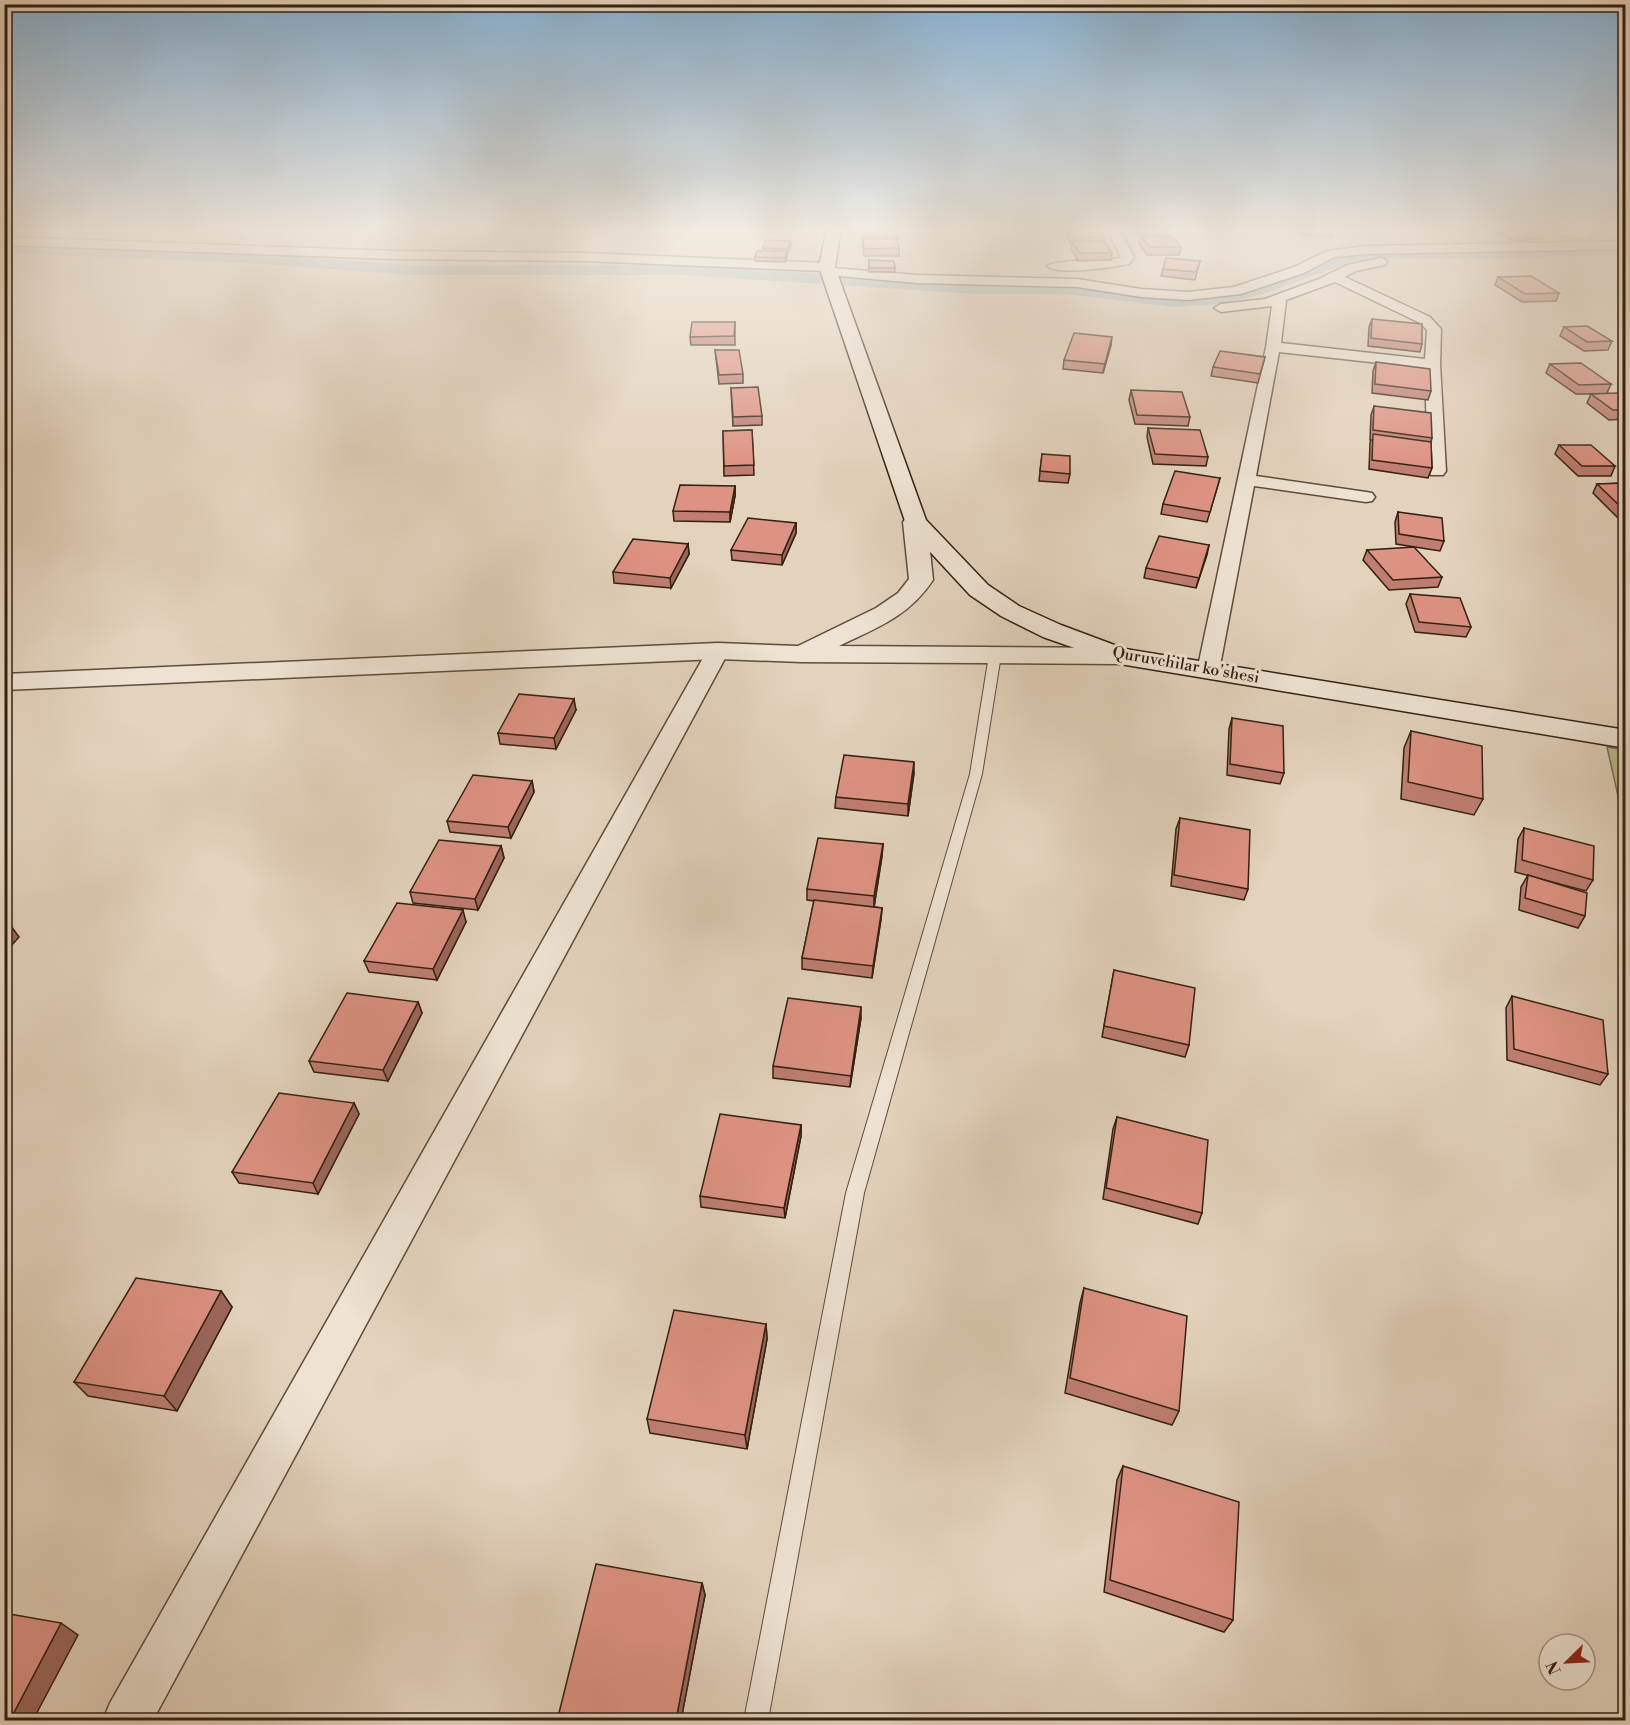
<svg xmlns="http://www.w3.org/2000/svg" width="1630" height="1725" viewBox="0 0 1630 1725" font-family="'Libre Bodoni',serif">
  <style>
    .green { fill: #baba8c; stroke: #766d4e; stroke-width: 1.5 }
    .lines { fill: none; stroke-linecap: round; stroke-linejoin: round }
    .canal { fill: #9cb4bd; fill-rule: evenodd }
    .service-casing { stroke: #5e4c3b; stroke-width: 2 }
    .minor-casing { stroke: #5e4c3b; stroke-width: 3 }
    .tertiary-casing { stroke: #5e4c3b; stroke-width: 3 }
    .secondary-casing { stroke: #322010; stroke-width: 3 }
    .service { fill: #ede2d3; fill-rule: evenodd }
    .minor { fill: #ede2d3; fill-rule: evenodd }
    .tertiary { fill: #ede2d3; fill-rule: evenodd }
    .secondary { fill: #ede2d3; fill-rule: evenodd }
    .wall { fill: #bf7e71; stroke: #322010; stroke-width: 1.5 }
    .shaded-wall { fill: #9b665c; stroke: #322010; stroke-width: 1.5 }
    .building { fill: #de9283; stroke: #322010; stroke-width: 1.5 }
    .labels { text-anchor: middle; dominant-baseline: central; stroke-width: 6; stroke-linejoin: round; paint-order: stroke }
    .far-street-label { font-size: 16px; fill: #322010; stroke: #ede2d3 }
  </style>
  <rect width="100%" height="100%" fill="#e3d2bc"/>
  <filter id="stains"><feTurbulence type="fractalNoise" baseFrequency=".00333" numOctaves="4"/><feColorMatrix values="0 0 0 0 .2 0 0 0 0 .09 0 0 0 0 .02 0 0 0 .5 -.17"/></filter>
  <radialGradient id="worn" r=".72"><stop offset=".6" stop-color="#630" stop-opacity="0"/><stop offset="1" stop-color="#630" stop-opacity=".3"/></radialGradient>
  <polygon class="green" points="1607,747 1625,750 1625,827"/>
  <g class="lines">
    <polygon class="canal" points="4,244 246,253 410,265 684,265 976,284 1067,284 1173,297 1218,294 1258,285 1344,254 1372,248 1481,249 1626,245 1626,254 1481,259 1372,258 1352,261 1263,294 1218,304 1173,307 1067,294 976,294 684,275 410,275 246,263 4,253"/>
    <g class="service-casing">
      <polygon id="service" points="995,652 1001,655 982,774 864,1193 768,1720 744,1720 846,1193 970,774 989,655"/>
    </g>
    <g class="minor-casing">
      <g id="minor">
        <polygon points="828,228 961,228 955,232 834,232"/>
        <path d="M1107,228H1119L1134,257L1129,264C1114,267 1058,276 1047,266C1053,260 1107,260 1121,258Z"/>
        <polygon points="1540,228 1562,228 1590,233 1592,236 1586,240 1542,231"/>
        <polygon points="4,237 396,251 585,253 827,263 833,268 917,275 1077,279 1141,289 1188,292 1234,287 1294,267 1327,251 1366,246 1626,241 1626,249 1366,254 1334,257 1304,273 1241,294 1188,300 1141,297 1077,287 917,283 828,275 822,271 585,261 396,259 4,245"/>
        <path d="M1381,258L1385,259L1387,262L1385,265L1356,271L1345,277L1430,317L1441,329L1440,364L1446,471L1443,475H1431L1428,471L1425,368L1279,352L1256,476L1366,492L1372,493L1375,497L1372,501L1366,502L1254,486L1219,671L1216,676L1208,678L1200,676L1197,671L1266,347L1272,306L1221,312L1214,308L1221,304L1265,299L1319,279L1347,265ZM1335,282L1420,323L1427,330L1425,359L1281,343L1286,300Z"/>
        <polygon points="718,644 726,646 729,651 153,1720 103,1720 110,1703 707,651 710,646"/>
      </g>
    </g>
    <g class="tertiary-casing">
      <path id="tertiary" d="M915,515L923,517L927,522L933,580C908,617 878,627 839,646L1120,648L1130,650L1133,656L1130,662L1120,664L801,662L718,659L4,690V674L718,643L798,646L876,608L898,593L909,579L903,522L907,517Z"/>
    </g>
    <g class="secondary-casing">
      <polygon id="secondary" points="827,228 841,228 835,267 926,520 988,585 1019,606 1061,625 1125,649 1626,730 1626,748 1120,664 1043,637 1001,616 970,595 907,527 819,267"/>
    </g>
    <use href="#service" class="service"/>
    <use href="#minor" class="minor"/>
    <use href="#tertiary" class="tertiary"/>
    <use href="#secondary" class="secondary"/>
  </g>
  <g class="wall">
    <polygon points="774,228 798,228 797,229"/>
    <polygon points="862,228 898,236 897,241 899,248 899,256 864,256 863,247"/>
    <polygon points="1066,228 1098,228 1104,237 1104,241 1112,253 1111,260 1078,261 1071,249 1072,245 1066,234"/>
    <polygon points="1129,228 1167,228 1166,236 1181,247 1179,255 1147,255 1139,243 1141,236 1135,236"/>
    <polygon points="1303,228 1334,228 1334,230 1332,237 1303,235"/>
    <polygon points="1486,228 1537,228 1542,238 1516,241 1485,229"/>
    <polygon points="791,241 791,245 785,262 755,261 755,257 763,251 763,248"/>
    <polygon points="869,260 895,268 895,272 869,272"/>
    <polygon points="1200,261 1195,280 1161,276 1163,269"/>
    <polygon points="1498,277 1559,293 1556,301 1522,302 1495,285"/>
    <polygon points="1372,319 1422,344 1420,352 1368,346 1369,327"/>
    <polygon points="735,322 735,345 691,345 690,337"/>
    <polygon points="1564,327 1612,341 1608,350 1584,351 1560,336"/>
    <polygon points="1111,345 1103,373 1063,369 1064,360"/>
    <polygon points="715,350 743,374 743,383 719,384"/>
    <polygon points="1265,357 1258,383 1211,376 1213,367"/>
    <polygon points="1376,362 1431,391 1428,400 1372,393 1373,371"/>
    <polygon points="1550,364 1611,384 1607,393 1626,398 1626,419 1609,420 1587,403 1591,394 1576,394 1546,373"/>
    <polygon points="731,388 762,416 762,425 733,426"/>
    <polygon points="1131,391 1190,417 1188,426 1135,424 1129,400"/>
    <polygon points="1374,406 1432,438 1431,442 1432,468 1428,478 1369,469 1370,443 1371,440 1370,440 1371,415"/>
    <polygon points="1148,428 1208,457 1206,466 1153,464 1147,437"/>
    <polygon points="752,430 754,475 724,476 723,431"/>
    <polygon points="1559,445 1615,466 1611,476 1578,476 1555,454"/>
    <polygon points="1042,454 1070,474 1068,483 1039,481"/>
    <polygon points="1220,478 1207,522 1161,514 1163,504"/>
    <polygon points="1626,483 1626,517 1618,518 1593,493 1597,484"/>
    <polygon points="735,486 735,496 730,522 674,521 673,511"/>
    <polygon points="1398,512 1444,541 1440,551 1396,544 1395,522"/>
    <polygon points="796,523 796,533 782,565 732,560 731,550"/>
    <polygon points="688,544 689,554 671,588 614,583 613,572"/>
    <polygon points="1209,545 1196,588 1144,578 1146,568"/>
    <polygon points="1367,550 1442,577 1438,587 1389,590 1363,560"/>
    <polygon points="1410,594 1471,627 1466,637 1415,632 1406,604"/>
    <polygon points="576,710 556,749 500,744 498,733"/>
    <polygon points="1232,718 1284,773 1280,784 1227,775 1229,729"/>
    <polygon points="1411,731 1483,799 1474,815 1401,799 1404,748"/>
    <polygon points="914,773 908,816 835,808 836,797"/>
    <polygon points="532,781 534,792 511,838 450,832 447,821"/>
    <polygon points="1180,818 1248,889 1244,900 1171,886 1176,829"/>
    <polygon points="1524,828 1593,880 1586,891 1515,872 1518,839"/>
    <polygon points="883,844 882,856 874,907 882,908 881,919 872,978 802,969 802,958 814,901 807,900 807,889"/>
    <polygon points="501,846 504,858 478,910 413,903 410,892"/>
    <polygon points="1528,875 1585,916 1578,928 1519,910 1521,887"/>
    <polygon points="466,922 437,980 369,972 364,961"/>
    <polygon points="1114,970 1189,1045 1185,1057 1102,1037"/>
    <polygon points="1512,996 1608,1074 1600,1085 1507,1060 1506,1008"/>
    <polygon points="418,1002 422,1013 388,1081 314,1072 309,1061"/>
    <polygon points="861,1018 850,1087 773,1078 773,1066"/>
    <polygon points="354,1103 359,1114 318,1194 239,1183 232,1172"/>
    <polygon points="1117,1117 1202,1213 1198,1224 1103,1199 1113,1129"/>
    <polygon points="801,1125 801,1136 785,1218 701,1207 700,1196"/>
    <polygon points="1084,1288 1179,1411 1172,1425 1065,1393 1080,1303"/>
    <polygon points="221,1291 232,1307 177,1411 88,1396 74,1382"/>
    <polygon points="766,1324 767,1339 747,1449 650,1433 647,1419"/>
    <polygon points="1123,1466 1233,1620 1224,1632 1104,1592 1117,1480"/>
    <polygon points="702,1583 705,1595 681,1720 563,1720 559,1713"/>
  </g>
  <g class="shaded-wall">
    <polygon points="1415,228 1437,228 1415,229"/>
    <polygon points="1545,231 1542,238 1516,241 1519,234"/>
    <polygon points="1112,337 1111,345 1103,373 1105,364"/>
    <polygon points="735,486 735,496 730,522 730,512"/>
    <polygon points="796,523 796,533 782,565 782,555"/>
    <polygon points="688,544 689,554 671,588 670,578"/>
    <polygon points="1209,545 1207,555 1196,588 1199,578"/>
    <polygon points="574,699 576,710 556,749 554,738"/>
    <polygon points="914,762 914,773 908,816 908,804"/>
    <polygon points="532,781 534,792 511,838 508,827"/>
    <polygon points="883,844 882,856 874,908 874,896"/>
    <polygon points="501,846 504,858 478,910 475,899"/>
    <polygon points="882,908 881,919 872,978 873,966"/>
    <polygon points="463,910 466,922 437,980 433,969"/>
    <polygon points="11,926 19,937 4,954 4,933"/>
    <polygon points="418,1002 422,1013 388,1081 383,1070"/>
    <polygon points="861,1007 861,1018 850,1087 851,1076"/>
    <polygon points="354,1103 359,1114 318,1194 313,1183"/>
    <polygon points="801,1125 801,1136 785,1218 784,1208"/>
    <polygon points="221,1291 232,1307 177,1411 164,1396"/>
    <polygon points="766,1324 767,1339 747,1449 745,1435"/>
    <polygon points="702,1583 705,1595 681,1720 676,1720"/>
    <polygon points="61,1623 78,1635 33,1720 10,1720"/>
  </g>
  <g class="building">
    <polygon points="862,228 896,228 898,236 864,236"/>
    <polygon points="1067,228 1098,228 1104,237 1073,238"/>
    <polygon points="1310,228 1334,228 1334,230"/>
    <polygon points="1504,228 1537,228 1545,231 1519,234"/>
    <polygon points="1141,236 1172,236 1181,247 1149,247"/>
    <polygon points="863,239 897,239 899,248 864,249"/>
    <polygon points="766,240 791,241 787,249 763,248"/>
    <polygon points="1072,241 1104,241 1112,253 1079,253"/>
    <polygon points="757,251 787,251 785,258 755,257"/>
    <polygon points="1166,258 1200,261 1196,272 1163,269"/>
    <polygon points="869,260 894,261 895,268 869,268"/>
    <polygon points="1531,276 1559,293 1525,294 1498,277"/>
    <polygon points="1372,319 1422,324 1422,344 1371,338"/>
    <polygon points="692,322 735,322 734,336 690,337"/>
    <polygon points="1587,326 1612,341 1587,342 1564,327"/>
    <polygon points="1074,333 1112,337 1105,364 1064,360"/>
    <polygon points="715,350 739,350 743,374 719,375"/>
    <polygon points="1220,351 1265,357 1260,374 1213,367"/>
    <polygon points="1376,362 1430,369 1431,391 1375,384"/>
    <polygon points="1581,363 1611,384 1579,385 1550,364"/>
    <polygon points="758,387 762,416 733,417 731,388"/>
    <polygon points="1131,390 1182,392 1190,417 1137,415"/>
    <polygon points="1619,393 1626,398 1626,410 1613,410 1591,394"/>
    <polygon points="1374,406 1431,413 1432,438 1373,430"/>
    <polygon points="1148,428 1200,430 1208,457 1155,454"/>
    <polygon points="752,430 754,465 724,466 723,431"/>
    <polygon points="1373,434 1431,442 1432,468 1372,460"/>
    <polygon points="1559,445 1591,445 1615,466 1582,466"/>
    <polygon points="1042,454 1070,456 1070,474 1040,471"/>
    <polygon points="1175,471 1220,478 1210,512 1163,504"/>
    <polygon points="1626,483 1626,508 1622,508 1597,484"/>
    <polygon points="680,485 735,486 730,512 673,511"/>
    <polygon points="1398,512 1442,518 1444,541 1399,534"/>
    <polygon points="748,518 796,523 782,555 731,550"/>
    <polygon points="1159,536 1209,545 1199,578 1146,568"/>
    <polygon points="633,539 688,544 670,578 613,572"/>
    <polygon points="1414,547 1442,577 1393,580 1367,550"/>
    <polygon points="1410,594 1460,598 1471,627 1419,622"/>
    <polygon points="519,694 574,699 554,738 498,733"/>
    <polygon points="1232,718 1283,726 1284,773 1230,764"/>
    <polygon points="1411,731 1482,746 1483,799 1408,782"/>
    <polygon points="844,755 914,762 908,804 836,797"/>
    <polygon points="473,775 532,781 508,827 447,821"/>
    <polygon points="1180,818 1250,830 1248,889 1174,875"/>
    <polygon points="1524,828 1594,846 1593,880 1522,860"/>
    <polygon points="818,838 883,844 874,896 807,889"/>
    <polygon points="439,840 501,846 475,899 410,892"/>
    <polygon points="1528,875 1587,893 1585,916 1525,898"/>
    <polygon points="814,900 882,908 873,966 802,958"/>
    <polygon points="397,903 463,910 433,969 364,961"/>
    <polygon points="4,925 11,926 4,933"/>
    <polygon points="1114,970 1195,988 1189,1045 1104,1026"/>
    <polygon points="347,993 418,1002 383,1070 309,1061"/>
    <polygon points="1512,996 1603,1020 1608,1074 1514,1049"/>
    <polygon points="788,998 861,1007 851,1076 773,1066"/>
    <polygon points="279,1093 354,1103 313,1183 232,1172"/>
    <polygon points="720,1114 801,1125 784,1208 700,1196"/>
    <polygon points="1117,1117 1208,1140 1202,1213 1106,1188"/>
    <polygon points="136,1278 221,1291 164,1396 74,1382"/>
    <polygon points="1084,1288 1187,1316 1179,1411 1070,1378"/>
    <polygon points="674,1310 766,1324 745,1435 647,1419"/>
    <polygon points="1123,1466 1239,1502 1233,1620 1110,1580"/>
    <polygon points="596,1564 702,1583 676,1720 601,1720 559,1713"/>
    <polygon points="4,1613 61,1623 10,1720 4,1720"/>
  </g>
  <linearGradient id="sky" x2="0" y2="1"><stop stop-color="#89b4d7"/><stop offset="0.49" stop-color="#f2ebe1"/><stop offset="1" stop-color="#f2ebe1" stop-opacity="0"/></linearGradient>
  <rect width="1630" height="469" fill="url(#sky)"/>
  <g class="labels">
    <g class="far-street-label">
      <text transform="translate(1186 665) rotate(10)">Quruvchilar ko'shesi</text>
    </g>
  </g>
  <rect width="1630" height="1725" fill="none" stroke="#e3d2bc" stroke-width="24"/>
  <rect x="6" y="6" width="1618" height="1713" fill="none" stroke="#322010" stroke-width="3"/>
  <rect x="12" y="12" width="1606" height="1701" fill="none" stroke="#322010" stroke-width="1.5"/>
  <g transform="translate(1567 1662) rotate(246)"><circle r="28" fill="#ede2d3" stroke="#a29485" stroke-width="1.5"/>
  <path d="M0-4.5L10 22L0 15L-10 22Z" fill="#8f2418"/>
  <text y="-9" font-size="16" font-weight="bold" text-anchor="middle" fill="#322010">N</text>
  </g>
  <rect width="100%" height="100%" filter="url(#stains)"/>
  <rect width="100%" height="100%" fill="url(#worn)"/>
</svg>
